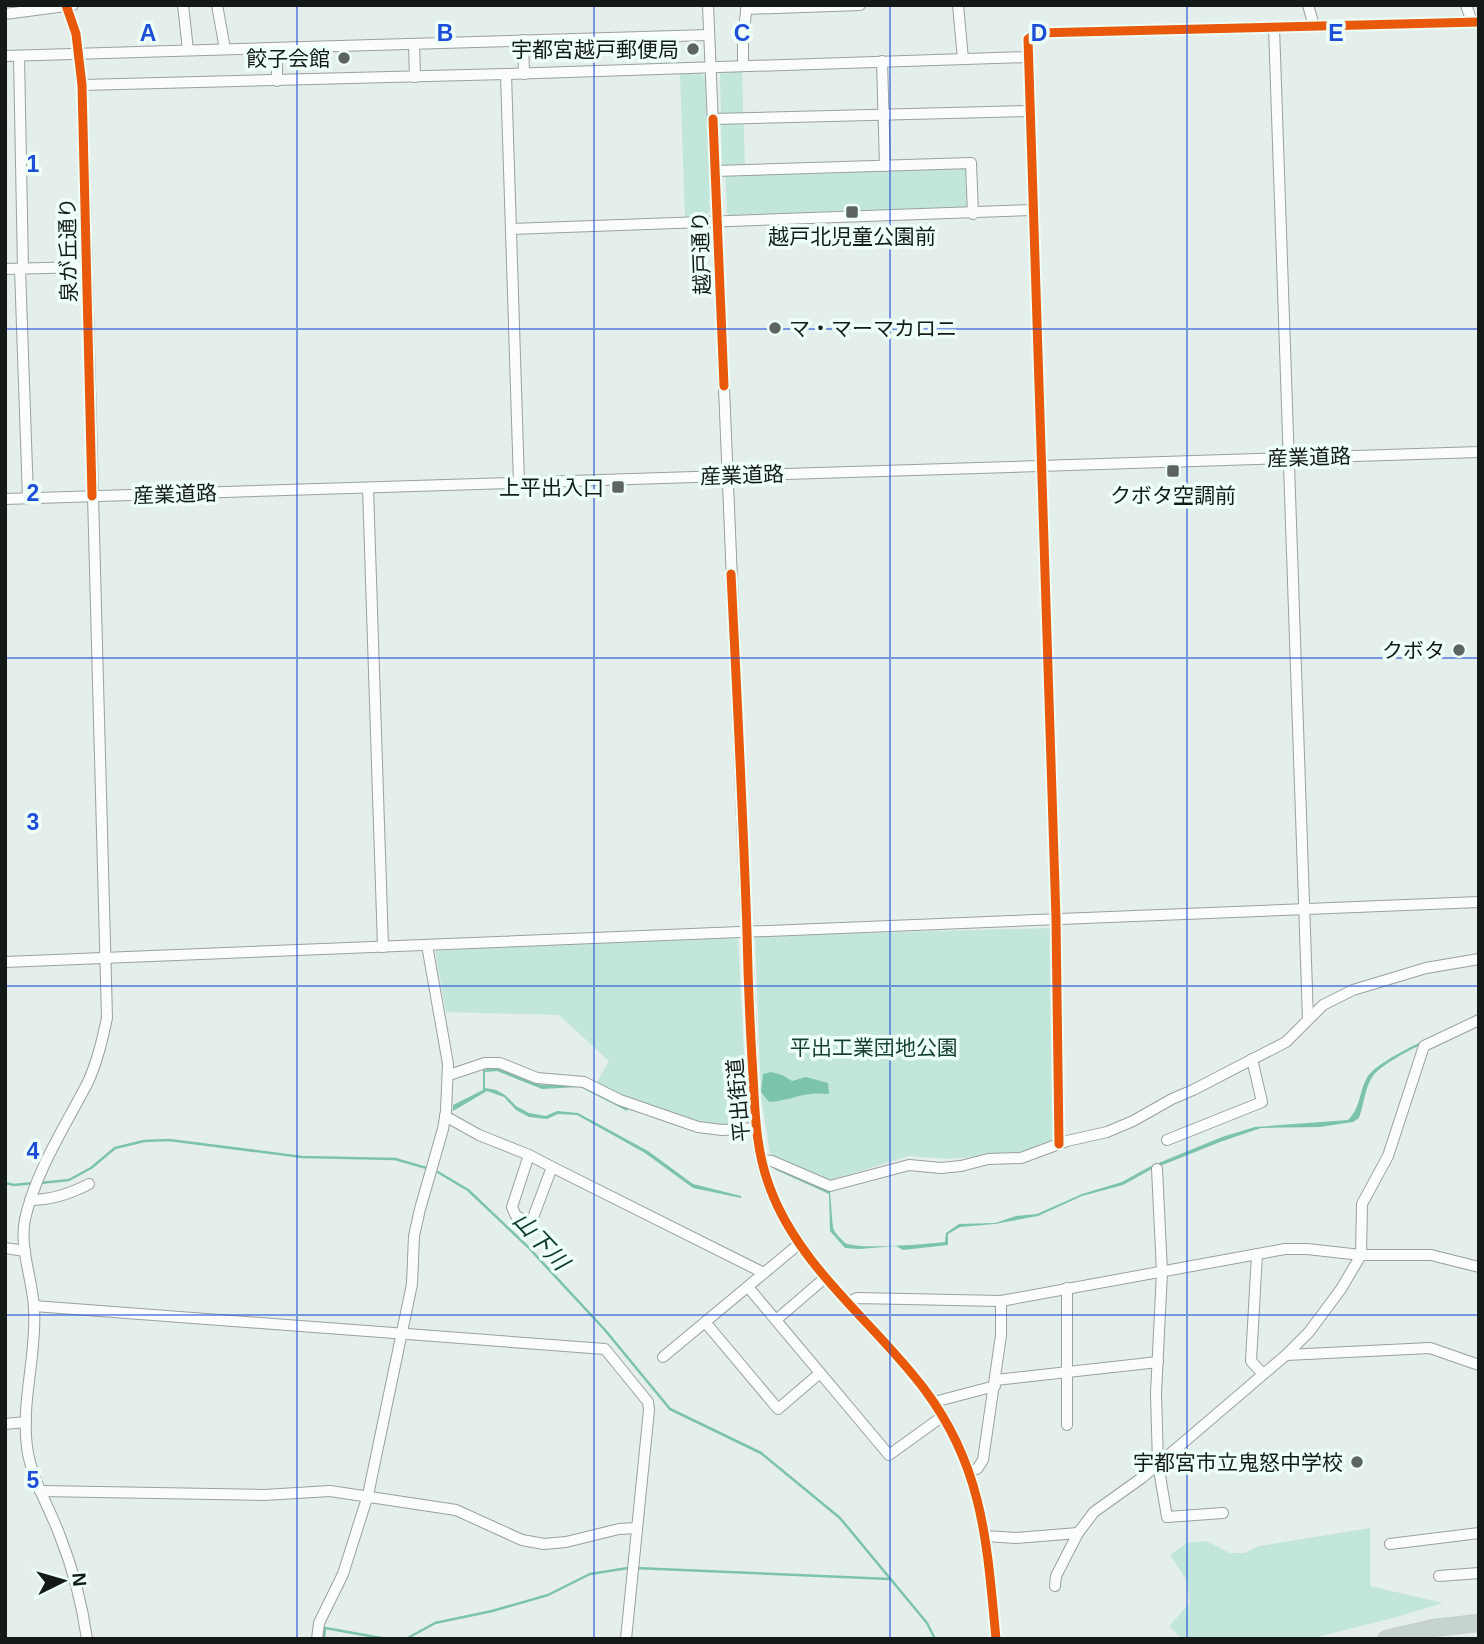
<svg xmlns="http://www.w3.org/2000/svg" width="1484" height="1644" viewBox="0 0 1484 1644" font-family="Arial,'Noto Sans JP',sans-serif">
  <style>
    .green { fill: #c2e7da }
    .water { fill: #7cc3ad }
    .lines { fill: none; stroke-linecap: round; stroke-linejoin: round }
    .stream { stroke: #7cc3ad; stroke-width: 2.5 }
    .minor-casing { stroke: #9aa19f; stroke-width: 12 }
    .highway-casing { stroke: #c6cbc9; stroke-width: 18 }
    .minor { stroke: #fbfcfc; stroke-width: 10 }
    .highway { stroke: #c5d4d0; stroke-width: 16 }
    .cycleway-casing { stroke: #eefff8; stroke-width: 13 }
    .cycleway { stroke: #e8590c; stroke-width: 9 }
    .grid { fill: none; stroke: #1d4ed8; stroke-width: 2; stroke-opacity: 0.55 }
    .poi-dot { fill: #5d6461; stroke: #eefff8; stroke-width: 2.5 }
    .labels { text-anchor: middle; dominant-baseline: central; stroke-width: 7; stroke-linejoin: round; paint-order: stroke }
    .poi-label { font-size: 21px; fill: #141a17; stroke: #eefff8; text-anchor: end }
    .street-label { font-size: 21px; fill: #141a17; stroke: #eefff8 }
    .park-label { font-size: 21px; fill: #143f32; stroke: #eefff8 }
    .water-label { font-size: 23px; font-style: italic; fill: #0d392c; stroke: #eefff8 }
    .grid-label { font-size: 23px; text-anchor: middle; font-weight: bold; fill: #1d4ed8; stroke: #eefff8; stroke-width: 7; stroke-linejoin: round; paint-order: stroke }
  </style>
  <rect width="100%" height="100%" fill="#e4eeea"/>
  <g class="green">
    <polygon points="742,68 745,167 722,167 720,73 724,69"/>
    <polygon points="701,73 705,77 711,210 704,217 685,219 680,74"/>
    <polygon points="969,165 970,209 731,217 727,213 725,173"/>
    <polygon points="1050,928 1053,1142 1016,1154 947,1159 909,1156 828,1181 770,1154 761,1096 755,936"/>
    <polygon points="738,938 748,1128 722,1130 594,1087 609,1061 559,1015 446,1012 435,951 535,944"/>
    <polygon points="1370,1528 1370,1586 1443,1603 1393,1618 1309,1639 1182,1639 1169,1626 1190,1603 1186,1579 1170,1555 1187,1543 1206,1541 1230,1553 1245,1553 1259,1546"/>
  </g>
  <g class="water">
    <path d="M1479,1015V1017C1455,1029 1387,1057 1373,1076C1365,1086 1364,1105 1359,1118L1353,1122L1320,1127L1261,1128L1220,1142L1150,1170L1123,1185L1082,1196L1038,1216L995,1224L960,1227L948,1234V1245L903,1250L896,1246L859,1249L845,1248L830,1231L829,1194L774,1169L775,1165L830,1192C831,1199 832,1226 834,1230C835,1233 843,1241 845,1243C858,1250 928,1244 945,1242L946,1233L959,1224L995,1223L1016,1216L1037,1214L1082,1194L1122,1182L1149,1167L1222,1137L1255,1127L1348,1120C1361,1108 1359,1090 1368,1076C1383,1056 1454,1027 1479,1015Z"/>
    <polygon points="497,1067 542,1085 581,1084 628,1109 627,1111 580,1087 542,1089 497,1071 485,1072 485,1088 496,1090 505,1095 516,1106 529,1113 546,1116 557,1111 578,1113 648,1151 693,1184 741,1196 741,1198 693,1188 645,1153 577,1115 558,1114 547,1119 529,1117 516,1110 504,1097 487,1091 453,1111 453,1105 483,1090 483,1070"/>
    <path d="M771,1072L782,1075L792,1081L806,1077L828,1083L829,1094C802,1091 794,1100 769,1102L761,1092L763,1074Z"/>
  </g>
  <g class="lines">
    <g class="stream">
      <polyline points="436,1171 468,1190 528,1247 605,1330 670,1409 761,1453 840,1518 927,1623 935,1639"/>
      <polyline points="5,1183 14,1185 34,1183"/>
      <polyline points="40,1183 69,1180 91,1168 115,1148 144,1141 169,1140 302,1157 395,1159 430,1169"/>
      <polyline points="635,1568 890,1579"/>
      <polyline points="324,1639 325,1628 387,1639"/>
      <polyline points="406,1639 435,1623 492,1611 548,1595 590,1574 628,1568"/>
    </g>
    <g class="minor-casing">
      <g id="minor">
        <path d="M66,5L76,34L82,85L107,1018C102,1041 97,1063 87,1084C64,1128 36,1171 25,1219C19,1249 33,1280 34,1309C37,1354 21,1401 27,1447C31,1479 49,1506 60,1536C73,1569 82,1604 87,1639"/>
        <polyline points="183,5 188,50"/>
        <polyline points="217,5 225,49"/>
        <path d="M708,5L751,1035C755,1087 751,1143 771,1192C804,1270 873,1324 924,1388C984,1466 987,1546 996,1639"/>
        <polyline points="958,5 963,59"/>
        <polyline points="1308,5 1314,26"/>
        <polyline points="1466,5 1472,22"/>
        <polyline points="746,9 860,5"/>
        <polyline points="5,14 73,5"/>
        <polyline points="1274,27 1308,1019"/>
        <polyline points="523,40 524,74"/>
        <polyline points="414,44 415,77"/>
        <polyline points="277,48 277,81"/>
        <polyline points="5,56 709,35"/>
        <polyline points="19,56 23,269"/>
        <polyline points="882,61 885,166"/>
        <polyline points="743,65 743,36 747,5"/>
        <polyline points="506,74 519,483"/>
        <polyline points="82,85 506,74 1028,57"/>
        <polyline points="713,119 1030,111"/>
        <polyline points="715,171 971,163 973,214"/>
        <polyline points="511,229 1033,210"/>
        <polyline points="5,269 86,267"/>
        <polyline points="20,269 28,498"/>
        <polyline points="368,488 383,947"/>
        <polyline points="5,499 1479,452"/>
        <polyline points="5,962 1479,902"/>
        <polyline points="449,1075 485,1063 500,1063 537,1078 584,1082 620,1100 698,1127 722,1130 756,1128"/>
        <polyline points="445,1116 479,1135 529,1155"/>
        <polyline points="1167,1140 1262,1102 1252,1059"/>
        <polyline points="1059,1144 1056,919 1028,39 1036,33 1479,22"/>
        <polyline points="762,1160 772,1161 830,1186 909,1165 941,1168 961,1166 988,1159 1021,1158 1067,1141 1107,1132 1133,1121 1172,1099 1193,1090 1286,1042 1323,1005 1353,990 1426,968 1479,959"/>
        <polyline points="552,1167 531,1223 516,1216 512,1207 529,1155 552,1167 764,1273"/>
        <polyline points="1157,1169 1162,1272 1156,1393 1158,1464 1167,1517 1223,1513"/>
        <path d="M30,1200C51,1200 70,1194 89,1184"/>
        <polyline points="5,1248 25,1251"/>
        <polyline points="1257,1254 1251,1361 1262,1373"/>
        <polyline points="748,1287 889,1455 943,1416"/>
        <polyline points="848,1302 857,1298 1001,1301 1285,1249 1307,1249 1361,1255 1431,1255 1479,1267"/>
        <polyline points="34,1306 605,1349 648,1402 649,1410 626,1639"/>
        <polyline points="776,1320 826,1277"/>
        <polyline points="705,1322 778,1409 820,1373"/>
        <polyline points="1286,1355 1430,1348 1479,1365"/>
        <polyline points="663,1357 799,1244"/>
        <polyline points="996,1380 1158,1362"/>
        <polyline points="934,1402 995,1386"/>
        <polyline points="5,1424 26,1422"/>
        <polyline points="1067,1425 1067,1288"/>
        <polyline points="969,1471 977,1469 983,1460 1001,1335 1001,1301"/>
        <polyline points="40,1491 264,1495 330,1491 456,1510 522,1540 544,1544 566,1542 619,1529 637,1528"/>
        <polyline points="986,1536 1016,1538 1078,1533"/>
        <polyline points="1390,1544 1479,1533"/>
        <polyline points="1439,1576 1479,1573"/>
        <polyline points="1055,1586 1056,1576 1078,1533 1094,1512 1143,1477 1286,1355 1309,1332 1341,1289 1361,1255 1362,1204 1388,1156 1424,1046 1479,1020"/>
        <polyline points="317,1639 319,1623 343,1574 368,1495 412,1284 414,1236 420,1209 443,1129 446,1111 448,1064 427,945"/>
      </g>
    </g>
    <g class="highway-casing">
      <polyline id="highway" points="1386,1639 1433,1628 1478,1623"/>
    </g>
    <use href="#minor" class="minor"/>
    <use href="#highway" class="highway"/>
    <g class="cycleway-casing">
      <g id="cycleway">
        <polyline points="66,5 76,34 82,85 92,496"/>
        <polyline points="713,119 724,386"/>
        <path d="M731,574C737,693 743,813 747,933C748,980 750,1028 753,1075C755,1114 756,1152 770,1188C800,1269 875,1323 925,1390C984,1469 987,1545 996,1639"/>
        <polyline points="1059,1144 1056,919 1028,39 1036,33 1479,22"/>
      </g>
    </g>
    <use href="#cycleway" class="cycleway"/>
  </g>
  <path class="grid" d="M297,5V1639M594,5V1639M890,5V1639M1187,5V1639M5,329H1479M5,658H1479M5,986H1479M5,1315H1479"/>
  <g class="poi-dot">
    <circle cx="693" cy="49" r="7"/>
    <circle cx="344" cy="58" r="7"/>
    <rect x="845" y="205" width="14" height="14" rx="3.5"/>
    <circle cx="775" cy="328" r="7"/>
    <rect x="1166" y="464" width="14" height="14" rx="3.5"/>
    <rect x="611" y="480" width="14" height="14" rx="3.5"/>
    <circle cx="1459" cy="650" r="7"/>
    <circle cx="1357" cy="1462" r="7"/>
  </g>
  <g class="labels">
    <g class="poi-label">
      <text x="679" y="49">宇都宮越戸郵便局</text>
      <text x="330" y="58">餃子会館</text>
      <text x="852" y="236" text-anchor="middle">越戸北児童公園前</text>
      <text x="789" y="328" text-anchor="start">マ・マーマカロニ</text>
      <text x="604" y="487">上平出入口</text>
      <text x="1173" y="495" text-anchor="middle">クボタ空調前</text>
      <text x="1445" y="650">クボタ</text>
      <text x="1343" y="1462">宇都宮市立鬼怒中学校</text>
    </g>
    <g class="street-label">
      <text transform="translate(68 250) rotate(-91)">泉が丘通り</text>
      <text transform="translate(701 253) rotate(-92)">越戸通り</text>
      <text transform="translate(1309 457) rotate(-2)">産業道路</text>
      <text transform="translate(742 475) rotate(-2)">産業道路</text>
      <text transform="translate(175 494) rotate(-2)">産業道路</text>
      <text transform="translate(738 1100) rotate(-95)">平出街道</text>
    </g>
    <g class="park-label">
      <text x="874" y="1047">平出工業団地公園</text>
    </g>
    <g class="water-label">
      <text transform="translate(541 1241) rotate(47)">山下川</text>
    </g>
  </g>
  <g class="grid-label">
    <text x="148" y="41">A</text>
    <text x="445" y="41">B</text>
    <text x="742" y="41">C</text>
    <text x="1039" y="41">D</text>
    <text x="1336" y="41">E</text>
    <text x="33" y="172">1</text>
    <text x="33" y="501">2</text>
    <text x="33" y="830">3</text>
    <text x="33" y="1159">4</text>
    <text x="33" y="1488">5</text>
  </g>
  <rect width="1484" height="1644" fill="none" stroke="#141a17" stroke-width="14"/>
  <g transform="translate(63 1581) rotate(85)" stroke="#eefff8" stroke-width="5" paint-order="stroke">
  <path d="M0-5L12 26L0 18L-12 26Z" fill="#141a17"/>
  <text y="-10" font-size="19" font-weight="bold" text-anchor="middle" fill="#141a17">N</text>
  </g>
</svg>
